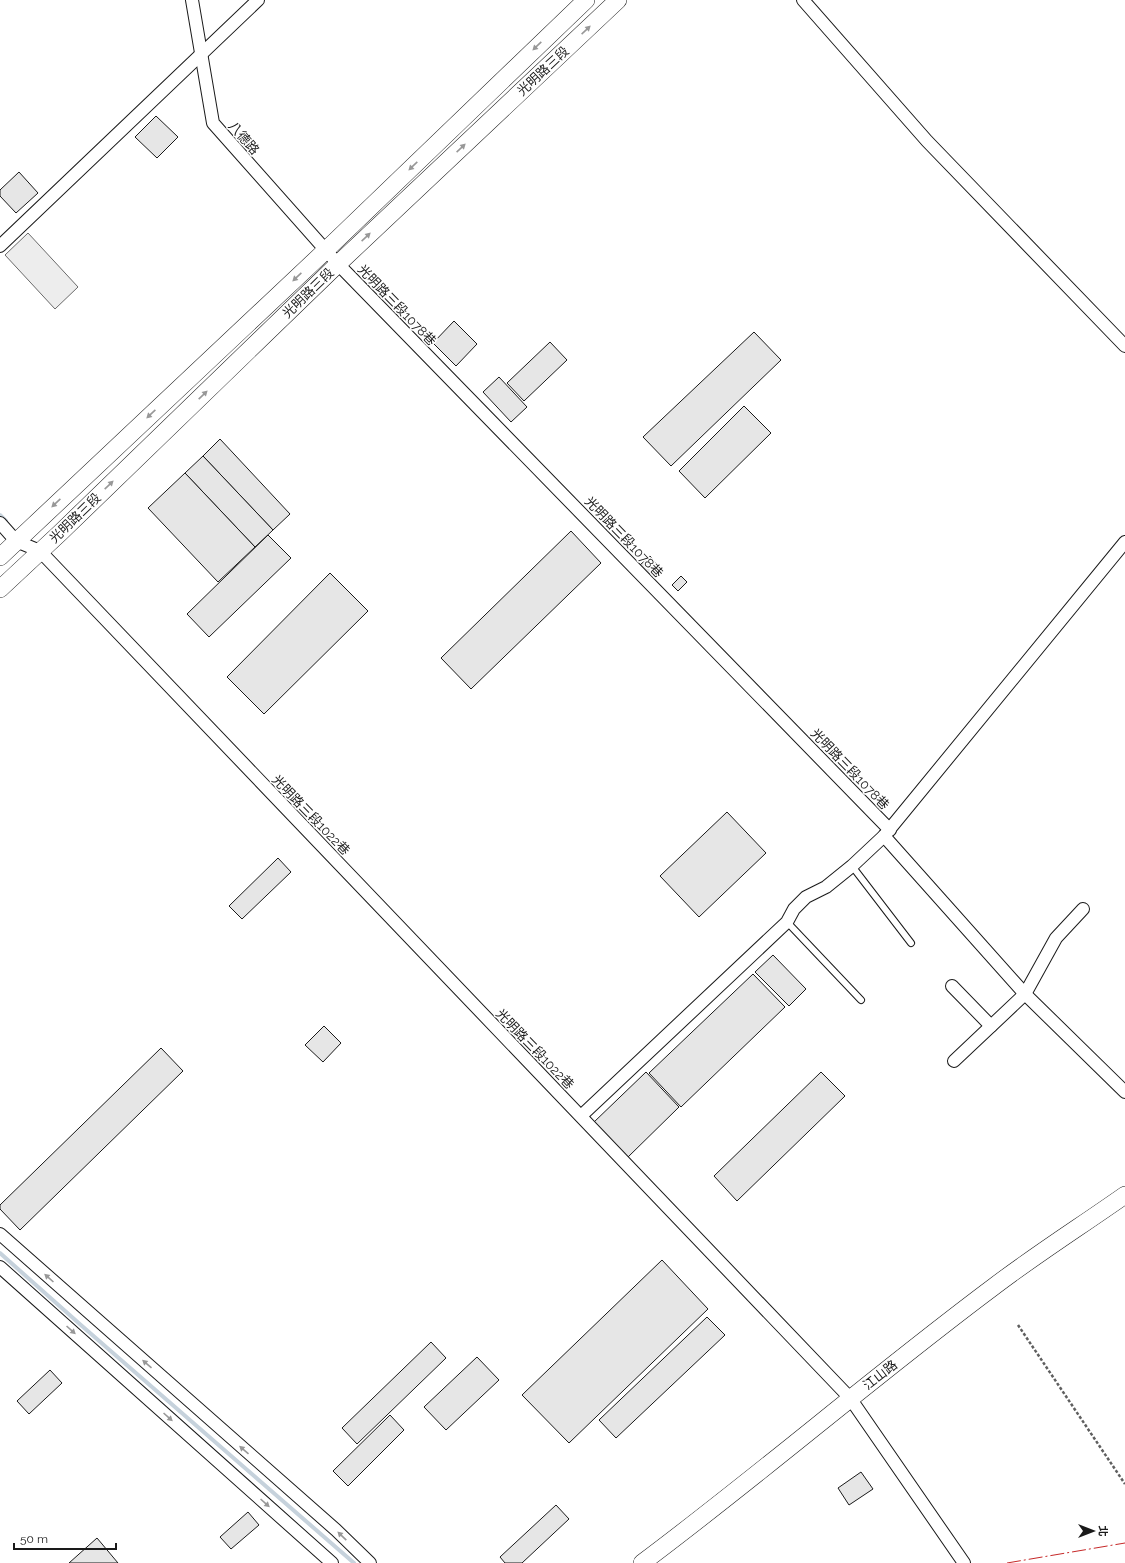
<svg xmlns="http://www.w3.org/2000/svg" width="1125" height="1563" viewBox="0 0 1125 1563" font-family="Raleway,'Noto Sans TC',sans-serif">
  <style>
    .parking { fill: #ededed; stroke: #6a6a6a }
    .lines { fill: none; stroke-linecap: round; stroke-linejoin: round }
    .stream { stroke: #c6d2dc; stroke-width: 4 }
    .building { fill: #e6e6e6; stroke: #1a1a1a }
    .lane-casing { stroke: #1a1a1a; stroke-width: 8 }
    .street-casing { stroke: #1a1a1a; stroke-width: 14 }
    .secondary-casing { stroke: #1a1a1a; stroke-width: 18 }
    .path { stroke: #5f5f5f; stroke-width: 2.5; stroke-dasharray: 3 2; stroke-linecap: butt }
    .lane { stroke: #fff; stroke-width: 6 }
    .street { stroke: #fff; stroke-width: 12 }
    .secondary { stroke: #fff; stroke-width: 17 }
    .power { stroke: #c62828; stroke-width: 1; stroke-dasharray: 14 3 2 3; stroke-linecap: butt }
    .oneway { fill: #989898 }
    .labels { text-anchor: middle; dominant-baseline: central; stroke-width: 3; stroke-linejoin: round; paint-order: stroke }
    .street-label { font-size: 13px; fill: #1a1a1a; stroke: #fff }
  </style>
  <rect width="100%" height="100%" fill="#fff"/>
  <polygon class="parking" points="28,233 78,287 55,309 5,255"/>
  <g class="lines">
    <g class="stream">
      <polyline points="0,515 6,521"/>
      <polyline points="0,1253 82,1326 354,1563"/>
    </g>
  </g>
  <g class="building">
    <polygon points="156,116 178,137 157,158 135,137"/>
    <polygon points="19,172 38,193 16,213 0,196 0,190"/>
    <polygon points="454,321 477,344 456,366 433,343"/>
    <polygon points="754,332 781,360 671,466 643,437"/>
    <polygon points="550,342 567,360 524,401 507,383"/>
    <polygon points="499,377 527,407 511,422 483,392"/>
    <polygon points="744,406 771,433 705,498 679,471"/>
    <polygon points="220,439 290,514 273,530 203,456"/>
    <polygon points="203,456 273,530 255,547 185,473"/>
    <polygon points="185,473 255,547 218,582 148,508"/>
    <polygon points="571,531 601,563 471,689 441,658"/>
    <polygon points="268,535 291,558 209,637 187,614"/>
    <polygon points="650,556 658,566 649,574 640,565"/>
    <polygon points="330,573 368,611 264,714 227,677"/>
    <polygon points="681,576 687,582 678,591 672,585"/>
    <polygon points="727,812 766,853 699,917 660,876"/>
    <polygon points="278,858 291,872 242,919 229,906"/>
    <polygon points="773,955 806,989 789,1006 755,972"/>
    <polygon points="753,974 785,1007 681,1107 649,1073"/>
    <polygon points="324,1026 341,1043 323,1062 305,1045"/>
    <polygon points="161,1048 183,1071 20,1230 0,1209 0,1205"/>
    <polygon points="646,1072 679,1107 627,1158 593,1123"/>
    <polygon points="821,1072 845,1096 737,1201 714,1176"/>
    <polygon points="662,1260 708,1309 569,1443 522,1395"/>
    <polygon points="707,1317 725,1335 616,1438 599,1420"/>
    <polygon points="431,1342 446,1358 357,1444 342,1428"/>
    <polygon points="477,1357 499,1380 446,1430 424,1407"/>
    <polygon points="50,1370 62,1383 29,1414 17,1401"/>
    <polygon points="390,1415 404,1430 348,1486 333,1471"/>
    <polygon points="861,1472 873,1489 849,1505 838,1488"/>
    <polygon points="556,1505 569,1519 522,1563 505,1563 500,1557"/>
    <polygon points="248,1512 259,1525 231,1549 220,1537"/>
    <polygon points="97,1538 118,1563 69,1563"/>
  </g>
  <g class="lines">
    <g class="lane-casing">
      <g id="lane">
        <polyline points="852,866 911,943"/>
        <polyline points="787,922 861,1000"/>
      </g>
    </g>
    <g class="street-casing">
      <g id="street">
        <polyline points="192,0 213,123 338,264 890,830"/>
        <polyline points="803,0 927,141 1125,346"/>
        <polyline points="0,246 258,0"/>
        <polyline points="0,523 16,541 40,551 850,1398 964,1563"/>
        <polyline points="884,836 1025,994 1125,1092"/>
        <polyline points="952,986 991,1026"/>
        <polyline points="954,1061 1025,994 1056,938 1083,909"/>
        <polyline points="581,1116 787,922 794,909 806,897 826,887 852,866 884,836 1125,542"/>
        <polyline points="0,1234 336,1530 370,1563"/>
        <polyline points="0,1267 332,1563"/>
      </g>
    </g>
    <g class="secondary-casing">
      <g id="secondary">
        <polyline points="0,557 325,251 586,0"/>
        <polyline points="0,589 60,533 338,264 618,0"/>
        <path d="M642,1563C761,1474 873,1377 992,1288C1035,1255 1081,1226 1125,1195"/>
      </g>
    </g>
    <polyline class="path" points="1018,1325 1125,1484"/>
    <use href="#lane" class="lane"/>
    <use href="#street" class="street"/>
    <use href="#secondary" class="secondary"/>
    <polyline class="power" points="1007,1563 1125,1543"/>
  </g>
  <defs><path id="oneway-solid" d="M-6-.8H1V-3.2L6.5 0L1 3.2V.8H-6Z"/></defs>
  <g class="oneway">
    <use href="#oneway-solid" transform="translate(586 30) rotate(-43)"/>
    <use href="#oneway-solid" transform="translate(537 46) rotate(136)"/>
    <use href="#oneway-solid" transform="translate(461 148) rotate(-43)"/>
    <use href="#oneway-solid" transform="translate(413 166) rotate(136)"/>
    <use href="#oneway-solid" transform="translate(366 237) rotate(-43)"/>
    <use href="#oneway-solid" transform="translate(297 277) rotate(137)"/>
    <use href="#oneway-solid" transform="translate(203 395) rotate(-44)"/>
    <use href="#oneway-solid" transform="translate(151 414) rotate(137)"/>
    <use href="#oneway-solid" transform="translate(109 485) rotate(-44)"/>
    <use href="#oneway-solid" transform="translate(56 503) rotate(137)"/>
    <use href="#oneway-solid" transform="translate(49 1278) rotate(-138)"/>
    <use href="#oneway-solid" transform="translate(71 1330) rotate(42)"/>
    <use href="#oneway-solid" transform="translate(147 1364) rotate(-139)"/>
    <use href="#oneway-solid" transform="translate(168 1417) rotate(42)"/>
    <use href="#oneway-solid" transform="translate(244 1450) rotate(-139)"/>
    <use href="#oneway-solid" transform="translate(265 1503) rotate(42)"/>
    <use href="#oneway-solid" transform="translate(342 1536) rotate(-136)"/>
  </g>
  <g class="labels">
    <g class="street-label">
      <text transform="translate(543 71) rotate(-43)">光明路三段</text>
      <text transform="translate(244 138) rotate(49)">八德路</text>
      <text transform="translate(308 293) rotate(-44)">光明路三段</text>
      <text transform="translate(397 305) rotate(46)">光明路三段1078巷</text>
      <text transform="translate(75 518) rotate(-44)">光明路三段</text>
      <text transform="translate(624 537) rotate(46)">光明路三段1078巷</text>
      <text transform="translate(850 769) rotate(46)">光明路三段1078巷</text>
      <text transform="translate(311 815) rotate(46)">光明路三段1022巷</text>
      <text transform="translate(535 1049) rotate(46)">光明路三段1022巷</text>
      <text transform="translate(880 1375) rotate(-38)">江山路</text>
    </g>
  </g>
  <g transform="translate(1093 1531) rotate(90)" stroke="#ffffff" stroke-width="3" paint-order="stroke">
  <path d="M0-3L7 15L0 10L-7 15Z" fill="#1a1a1a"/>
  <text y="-6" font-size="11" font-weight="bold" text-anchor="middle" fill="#1a1a1a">北</text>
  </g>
  <path d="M14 1543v6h102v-6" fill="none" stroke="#1a1a1a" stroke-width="2"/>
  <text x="20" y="1543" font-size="12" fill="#1a1a1a" stroke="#ffffff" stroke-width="3" paint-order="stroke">50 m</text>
</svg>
